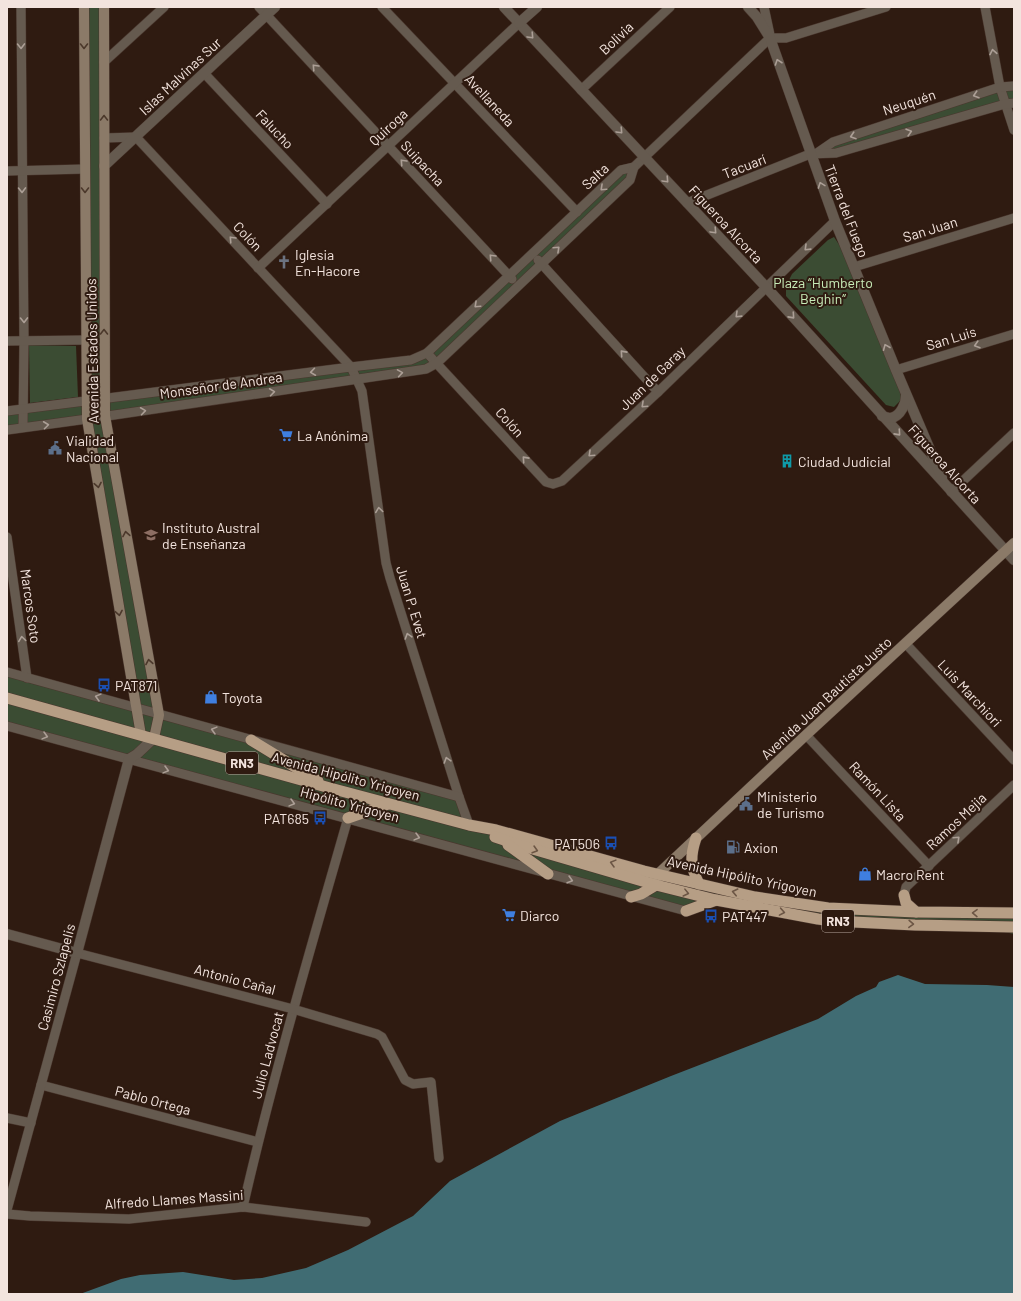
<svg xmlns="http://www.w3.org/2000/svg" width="1021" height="1301" viewBox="0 0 1021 1301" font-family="Barlow,sans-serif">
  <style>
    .green { fill: #3b4c33 }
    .water { fill: #406c73 }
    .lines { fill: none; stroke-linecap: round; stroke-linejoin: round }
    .minor-casing { stroke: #4a372e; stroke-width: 10 }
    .tertiary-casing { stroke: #4a372e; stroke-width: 11 }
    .secondary-casing { stroke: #4a372e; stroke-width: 11 }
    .trunk-casing { stroke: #4a372e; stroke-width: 12 }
    .minor { stroke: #655a4f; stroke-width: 9 }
    .tertiary { stroke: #655a4f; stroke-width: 10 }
    .secondary { stroke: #8b7a68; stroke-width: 10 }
    .trunk { stroke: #b69e85; stroke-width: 11 }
    .oneway { stroke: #ac9f96 }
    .oneway2 { stroke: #4b382b }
    .oneway3 { stroke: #6c5645 }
    .labels { text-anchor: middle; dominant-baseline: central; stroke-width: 4; stroke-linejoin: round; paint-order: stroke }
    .shield { fill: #2f1b11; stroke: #b8a8a0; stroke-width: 1 }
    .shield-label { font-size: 13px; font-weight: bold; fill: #f3e4de }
    .street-label { font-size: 14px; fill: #f3e4de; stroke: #2f1b11 }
    .poi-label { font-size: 14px; fill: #f3e4de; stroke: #2f1b11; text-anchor: start }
    .park-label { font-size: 14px; fill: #c8ecb8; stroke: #2f1b11 }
  </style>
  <rect width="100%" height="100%" fill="#2f1b11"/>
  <g class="green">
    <polygon points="84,7 104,7 104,398 351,367 427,353 621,170 634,167 630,180 426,369 105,416 159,714 459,797 469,825 814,907 1014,913 1014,934 1004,932 833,921 716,900 686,911 7,726 7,672 135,708 87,419 7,430 7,411 86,402"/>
    <polygon points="1014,86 1014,103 836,153 817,153 833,142"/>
    <polygon points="834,237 840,246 900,392 902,399 894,407 886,405 786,296 786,286 792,274 828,240"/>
    <polygon points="29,345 76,346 78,397 30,403"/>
  </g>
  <polygon class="water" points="898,975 925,984 987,985 1014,987 1014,1294 80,1294 121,1279 140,1275 183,1272 234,1280 262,1278 306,1268 348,1250 413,1216 450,1181 560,1121 671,1076 818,1019 856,996 876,987 879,982"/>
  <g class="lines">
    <g class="minor-casing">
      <g id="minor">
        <polyline points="21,7 24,341 23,427"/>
        <polyline points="259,7 512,279"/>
        <polyline points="382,7 577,212"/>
        <polyline points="764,7 770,35"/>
        <polyline points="985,7 1000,87 1014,130"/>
        <polyline points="104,62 164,7"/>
        <polyline points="204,73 327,204"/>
        <polyline points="581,90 670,7"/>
        <polyline points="104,138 136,137 351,367 362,391 386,563 390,578 459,797 469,825"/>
        <polyline points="817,153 833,142 1000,87 1014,86"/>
        <polyline points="7,171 85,169"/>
        <polyline points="687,203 810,154 836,153 1005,104 1014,103"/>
        <polyline points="538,260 658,392"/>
        <polyline points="854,267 1014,218"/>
        <polyline points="258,268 519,23"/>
        <polyline points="7,341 86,340"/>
        <polyline points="427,353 546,482 553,484 562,481 658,392 835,221"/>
        <polyline points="896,370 1014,334"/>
        <polyline points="7,411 351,367 411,360 427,353 621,170 634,167 770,38 786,38 886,7"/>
        <polyline points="7,430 87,419 426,369 437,363 630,180 634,167"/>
        <polyline points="951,492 1014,433"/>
        <polyline points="7,537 27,678"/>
        <polyline points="906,644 1014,760"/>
        <polyline points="7,672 459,797"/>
        <polyline points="7,726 686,911"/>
        <polyline points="806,735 929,866"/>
        <polyline points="904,895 906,887 1014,785"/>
        <polyline points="41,1085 258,1142"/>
        <polyline points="7,1118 31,1123"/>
        <path d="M243,1207C273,1076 311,947 348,818"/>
        <polyline points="7,1210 77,953 293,1009 377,1034 382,1037 405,1080 413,1084 431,1082 439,1158"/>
        <polyline points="7,1214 30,1216 129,1219 243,1207 366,1222"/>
      </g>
    </g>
    <g class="tertiary-casing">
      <g id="tertiary">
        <polyline points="504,7 766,287 1014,560"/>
        <polyline points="748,7 757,17 770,38 835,221 896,370 942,478"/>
        <polyline points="519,23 537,7"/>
        <polyline points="104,166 275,7"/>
        <path d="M882,416C885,417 888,418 891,418C901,416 906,403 906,395"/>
        <polyline points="7,934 77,953 129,759 137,754 154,738"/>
      </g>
    </g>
    <g class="secondary-casing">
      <g id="secondary">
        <polyline points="84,7 87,419 141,735"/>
        <polyline points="104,7 105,416 159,715 154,738"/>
        <polyline points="656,882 658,874 806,735 1014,543"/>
      </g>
    </g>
    <g class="trunk-casing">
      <g id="trunk">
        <polyline points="7,698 330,788 469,825 496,830 644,871 755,897 828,908 916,912 1014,913"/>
        <polyline points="251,740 318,781"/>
        <polyline points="348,818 388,804"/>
        <polyline points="495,837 519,845 656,885 716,900 818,919 833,921 915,925 1014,927"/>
        <path d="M696,838C690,856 690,866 699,884"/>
        <polyline points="508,845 548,874"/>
        <polyline points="904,895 906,903 916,912"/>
        <polyline points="631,897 641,894 656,885"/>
        <polyline points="686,911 716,900"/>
      </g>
    </g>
    <use href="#minor" class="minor"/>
    <use href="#tertiary" class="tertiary"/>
    <use href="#secondary" class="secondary"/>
    <use href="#trunk" class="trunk"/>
  </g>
  <defs><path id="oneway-chevron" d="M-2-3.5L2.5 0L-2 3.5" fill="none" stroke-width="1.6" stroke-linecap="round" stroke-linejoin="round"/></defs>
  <g class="oneway">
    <use href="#oneway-chevron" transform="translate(531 36) rotate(47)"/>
    <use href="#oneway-chevron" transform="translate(21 46) rotate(89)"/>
    <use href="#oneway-chevron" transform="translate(993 52) rotate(-101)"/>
    <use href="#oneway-chevron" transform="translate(778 62) rotate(-109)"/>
    <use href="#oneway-chevron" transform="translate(315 67) rotate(-133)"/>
    <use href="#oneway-chevron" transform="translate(976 95) rotate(162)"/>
    <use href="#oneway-chevron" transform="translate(620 131) rotate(47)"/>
    <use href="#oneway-chevron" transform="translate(909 132) rotate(-16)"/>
    <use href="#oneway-chevron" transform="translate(853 136) rotate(162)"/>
    <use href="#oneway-chevron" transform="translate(403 162) rotate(-133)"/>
    <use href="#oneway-chevron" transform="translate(666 180) rotate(47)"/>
    <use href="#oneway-chevron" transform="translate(821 185) rotate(-110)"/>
    <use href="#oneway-chevron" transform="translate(603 188) rotate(137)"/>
    <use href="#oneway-chevron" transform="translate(22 190) rotate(89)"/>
    <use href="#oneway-chevron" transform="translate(714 231) rotate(47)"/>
    <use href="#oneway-chevron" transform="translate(232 239) rotate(-133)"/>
    <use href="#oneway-chevron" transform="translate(807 248) rotate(136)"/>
    <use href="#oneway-chevron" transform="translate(557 249) rotate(-43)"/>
    <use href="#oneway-chevron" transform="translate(492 257) rotate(-133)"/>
    <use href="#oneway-chevron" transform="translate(477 305) rotate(137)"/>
    <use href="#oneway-chevron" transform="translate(738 315) rotate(136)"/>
    <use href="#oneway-chevron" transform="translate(792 316) rotate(48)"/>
    <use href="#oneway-chevron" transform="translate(24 320) rotate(89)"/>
    <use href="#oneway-chevron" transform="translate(977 345) rotate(163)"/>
    <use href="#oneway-chevron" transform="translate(886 347) rotate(-112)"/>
    <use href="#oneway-chevron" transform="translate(623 353) rotate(-132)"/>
    <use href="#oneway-chevron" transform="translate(313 372) rotate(172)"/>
    <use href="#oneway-chevron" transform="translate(400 373) rotate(-9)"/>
    <use href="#oneway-chevron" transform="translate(272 392) rotate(-8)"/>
    <use href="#oneway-chevron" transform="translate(644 405) rotate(137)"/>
    <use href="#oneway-chevron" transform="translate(143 411) rotate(-8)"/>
    <use href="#oneway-chevron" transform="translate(46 425) rotate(-7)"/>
    <use href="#oneway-chevron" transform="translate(898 433) rotate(48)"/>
    <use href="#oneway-chevron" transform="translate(591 454) rotate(137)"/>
    <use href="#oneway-chevron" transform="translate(525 459) rotate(-132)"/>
    <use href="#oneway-chevron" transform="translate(379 510) rotate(-98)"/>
    <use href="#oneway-chevron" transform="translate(408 636) rotate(-107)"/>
    <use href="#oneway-chevron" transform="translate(22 639) rotate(-98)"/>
    <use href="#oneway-chevron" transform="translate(98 697) rotate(-165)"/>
    <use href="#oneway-chevron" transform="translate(214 730) rotate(-165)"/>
    <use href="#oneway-chevron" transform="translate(45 736) rotate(15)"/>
    <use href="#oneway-chevron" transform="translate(447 760) rotate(-107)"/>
    <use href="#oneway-chevron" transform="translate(166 770) rotate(15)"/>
    <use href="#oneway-chevron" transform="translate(292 803) rotate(15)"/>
    <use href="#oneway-chevron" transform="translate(417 837) rotate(15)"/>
    <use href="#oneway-chevron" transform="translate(957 839) rotate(-43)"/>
    <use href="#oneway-chevron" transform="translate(570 880) rotate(16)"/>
  </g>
  <g class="oneway2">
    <use href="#oneway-chevron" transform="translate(84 46) rotate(90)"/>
    <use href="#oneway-chevron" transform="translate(104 118) rotate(-90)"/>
    <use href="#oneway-chevron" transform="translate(85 190) rotate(90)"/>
    <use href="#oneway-chevron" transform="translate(104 332) rotate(-90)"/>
    <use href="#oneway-chevron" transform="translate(98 485) rotate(80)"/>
    <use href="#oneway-chevron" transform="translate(126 534) rotate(-100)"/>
    <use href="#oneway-chevron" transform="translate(119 613) rotate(80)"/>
    <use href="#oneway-chevron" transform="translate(149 662) rotate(-100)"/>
  </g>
  <g class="oneway3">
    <use href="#oneway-chevron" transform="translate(535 850) rotate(16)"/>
    <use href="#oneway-chevron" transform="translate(613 863) rotate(-165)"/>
    <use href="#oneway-chevron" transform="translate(735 892) rotate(-167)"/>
    <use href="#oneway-chevron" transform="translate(686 893) rotate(14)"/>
    <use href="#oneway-chevron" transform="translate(782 912) rotate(10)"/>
    <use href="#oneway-chevron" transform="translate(975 913) rotate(-179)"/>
    <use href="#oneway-chevron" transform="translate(911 924) rotate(2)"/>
  </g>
  <defs>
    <g id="church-bare" transform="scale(1.08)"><path d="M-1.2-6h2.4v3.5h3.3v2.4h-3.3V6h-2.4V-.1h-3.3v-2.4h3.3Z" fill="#6b7280" stroke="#2f1b11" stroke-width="2.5" paint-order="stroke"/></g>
    <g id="supermarket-bare" transform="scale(1.08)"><path d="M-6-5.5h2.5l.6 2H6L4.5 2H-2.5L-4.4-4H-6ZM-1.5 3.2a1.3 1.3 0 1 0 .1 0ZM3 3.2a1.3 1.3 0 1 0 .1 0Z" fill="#3f7fe0" stroke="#2f1b11" stroke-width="2.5" paint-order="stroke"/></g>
    <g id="civic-bare" transform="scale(1.08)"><path d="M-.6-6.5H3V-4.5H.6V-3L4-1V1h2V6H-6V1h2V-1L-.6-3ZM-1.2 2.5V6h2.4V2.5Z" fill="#5c6f8a" stroke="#2f1b11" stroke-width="2.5" paint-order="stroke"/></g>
    <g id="building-bare" transform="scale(1.08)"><path d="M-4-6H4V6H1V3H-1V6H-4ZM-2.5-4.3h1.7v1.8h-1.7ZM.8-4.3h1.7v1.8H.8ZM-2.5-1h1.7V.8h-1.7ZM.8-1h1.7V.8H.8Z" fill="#0f9aa8" stroke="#2f1b11" stroke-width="2.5" paint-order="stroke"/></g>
    <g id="school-bare" transform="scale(1.08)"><path d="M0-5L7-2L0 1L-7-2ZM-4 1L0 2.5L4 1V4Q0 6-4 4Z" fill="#8d6e63" stroke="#2f1b11" stroke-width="2.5" paint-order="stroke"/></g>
    <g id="bus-bare" transform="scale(1.08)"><path d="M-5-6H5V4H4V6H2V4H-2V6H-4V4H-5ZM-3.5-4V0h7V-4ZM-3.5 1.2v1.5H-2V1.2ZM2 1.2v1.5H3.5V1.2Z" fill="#1a4fb4" stroke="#2f1b11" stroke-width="2.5" paint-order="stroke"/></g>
    <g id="shop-bare" transform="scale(1.08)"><path d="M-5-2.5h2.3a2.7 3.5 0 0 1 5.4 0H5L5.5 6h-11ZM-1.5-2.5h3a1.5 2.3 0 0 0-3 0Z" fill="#3f7fe0" stroke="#2f1b11" stroke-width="2.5" paint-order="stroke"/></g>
    <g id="fuel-bare" transform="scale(1.08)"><path d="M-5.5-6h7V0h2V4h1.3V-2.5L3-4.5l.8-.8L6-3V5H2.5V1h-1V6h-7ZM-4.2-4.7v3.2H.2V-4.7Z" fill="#5c6f8a" stroke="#2f1b11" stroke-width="2.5" paint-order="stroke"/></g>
  </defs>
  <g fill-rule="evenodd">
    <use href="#church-bare" x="284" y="262"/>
    <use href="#supermarket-bare" x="286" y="435"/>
    <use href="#civic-bare" x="55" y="448"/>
    <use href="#building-bare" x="787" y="461"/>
    <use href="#school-bare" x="151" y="535"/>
    <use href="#bus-bare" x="104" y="685"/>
    <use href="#shop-bare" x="211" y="697"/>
    <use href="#civic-bare" x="746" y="804"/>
    <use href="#bus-bare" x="320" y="818"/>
    <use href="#bus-bare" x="611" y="843"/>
    <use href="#fuel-bare" x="733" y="847"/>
    <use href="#shop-bare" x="865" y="874"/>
    <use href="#supermarket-bare" x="509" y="915"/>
    <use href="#bus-bare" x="711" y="916"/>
  </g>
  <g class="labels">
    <g class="shield">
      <rect x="226" y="752" width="32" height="22" rx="3"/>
      <rect x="822" y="910" width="32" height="22" rx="3"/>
    </g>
    <g class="shield-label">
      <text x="242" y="763">RN3</text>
      <text x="838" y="921">RN3</text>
    </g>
    <g class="street-label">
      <text transform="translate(616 38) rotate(-43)">Bolivia</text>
      <text transform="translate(180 76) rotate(-43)">Islas Malvinas Sur</text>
      <text transform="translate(490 100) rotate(47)">Avellaneda</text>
      <text transform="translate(909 102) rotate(-18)">Neuquén</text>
      <text transform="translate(388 127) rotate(-43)">Quiroga</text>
      <text transform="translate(275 129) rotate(47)">Falucho</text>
      <text transform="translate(423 163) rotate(47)">Suipacha</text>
      <text transform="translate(744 166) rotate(-21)">Tacuarí</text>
      <text transform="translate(595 176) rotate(-43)">Salta</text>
      <text transform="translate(847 211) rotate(69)">Tierra del Fuego</text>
      <text transform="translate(726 224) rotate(47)">Figueroa Alcorta</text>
      <text transform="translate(930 229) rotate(-17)">San Juan</text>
      <text transform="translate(248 236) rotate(47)">Colón</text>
      <text transform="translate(951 338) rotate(-17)">San Luis</text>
      <text transform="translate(92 351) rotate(-91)">Avenida Estados Unidos</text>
      <text transform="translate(652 378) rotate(-44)">Juan de Garay</text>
      <text transform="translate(221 385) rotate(-8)">Monseñor de Andrea</text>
      <text transform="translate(510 422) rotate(48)">Colón</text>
      <text transform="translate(945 464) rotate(48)">Figueroa Alcorta</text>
      <text transform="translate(412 602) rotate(73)">Juan P. Evet</text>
      <text transform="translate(31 606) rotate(82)">Marcos Soto</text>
      <text transform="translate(970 693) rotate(47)">Luis Marchiori</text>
      <text transform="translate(826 698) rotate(-43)">Avenida Juan Bautista Justo</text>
      <text transform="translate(346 776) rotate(15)">Avenida Hipólito Yrigoyen</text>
      <text transform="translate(878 791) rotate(47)">Ramón Lista</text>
      <text transform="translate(350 804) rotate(15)">Hipólito Yrigoyen</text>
      <text transform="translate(956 821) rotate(-43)">Ramos Mejia</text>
      <text transform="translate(742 876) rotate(12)">Avenida Hipólito Yrigoyen</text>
      <text transform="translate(56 977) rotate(-75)">Casimiro Szlapelis</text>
      <text transform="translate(235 979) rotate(15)">Antonio Cañal</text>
      <text transform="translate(267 1055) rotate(-75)">Julio Ladvocat</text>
      <text transform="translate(153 1100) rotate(15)">Pablo Ortega</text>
      <text transform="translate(174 1199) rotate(-4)">Alfredo Llames Massini</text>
    </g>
    <g class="poi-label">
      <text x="295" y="254">Iglesia<tspan x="295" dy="16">En-Hacore</tspan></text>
      <text x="297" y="435">La Anónima</text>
      <text x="66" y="440">Vialidad<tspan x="66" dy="16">Nacional</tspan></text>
      <text x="798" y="461">Ciudad Judicial</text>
      <text x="162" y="527">Instituto Austral<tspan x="162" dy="16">de Enseñanza</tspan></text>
      <text x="115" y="685">PAT871</text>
      <text x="222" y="697">Toyota</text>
      <text x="757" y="796">Ministerio<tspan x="757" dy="16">de Turismo</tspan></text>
      <text x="309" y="818" text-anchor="end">PAT685</text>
      <text x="600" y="843" text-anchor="end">PAT506</text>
      <text x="744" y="847">Axion</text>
      <text x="876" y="874">Macro Rent</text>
      <text x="520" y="915">Diarco</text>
      <text x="722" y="916">PAT447</text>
    </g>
    <g class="park-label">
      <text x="823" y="282">Plaza “Humberto<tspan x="823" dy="16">Beghin”</tspan></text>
    </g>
  </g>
  <rect width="1021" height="1301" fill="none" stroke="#f3e4de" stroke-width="16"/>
</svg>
